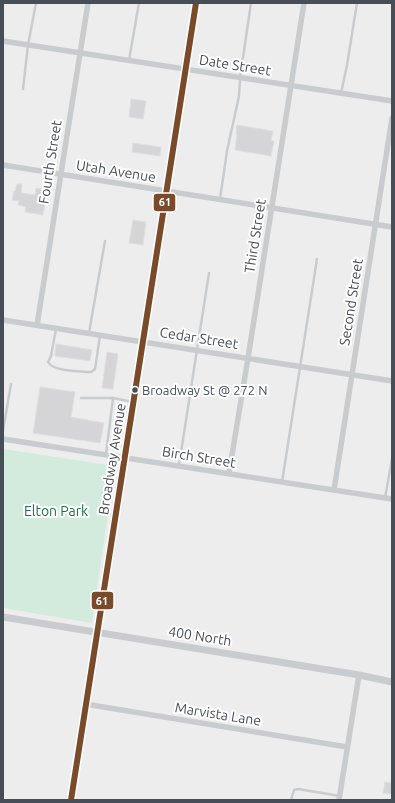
<svg xmlns="http://www.w3.org/2000/svg" width="395" height="803" viewBox="0 0 395 803" font-family="Ubuntu,sans-serif">
  <style>
    .green { fill: #d2ebdd }
    .building { fill: #d5d5d7; stroke: #dfdfe0 }
    .lines { fill: none; stroke-linecap: round; stroke-linejoin: round }
    .service { stroke: #c9ccce; stroke-width: 2.5 }
    .minor { stroke: #c9ccce; stroke-width: 5.5 }
    .tertiary { stroke: #c9ccce; stroke-width: 7 }
    .bus-1-casing { stroke: #fff; stroke-width: 9 }
    .bus-1 { stroke: #7a4b2a; stroke-width: 6 }
    .bus-dot { fill: #464e57; stroke: #fff; stroke-width: 1.5 }
    .labels { text-anchor: middle; dominant-baseline: central; stroke-width: 4; stroke-linejoin: round; paint-order: stroke }
    .bus-label { font-size: 13px; fill: #464e57; stroke: #fff; text-anchor: start }
    .street-label { font-size: 14px; fill: #464e57; stroke: #fff }
    .park-label { font-size: 14px; fill: #1d724b; stroke: #fff }
    .line-badge { stroke: #fff; stroke-width: 1.5 }
    .badge-label { font-size: 11px; text-anchor: middle; font-weight: bold; fill: #fff }
  </style>
  <rect width="100%" height="100%" fill="#eeeded"/>
  <polygon class="green" points="3,449 115,466 92,623 3,608"/>
  <g class="building">
    <polygon points="131,99 146,101 143,119 129,117"/>
    <polygon points="237,125 273,131 271,140 274,141 271,156 235,150 237,134 236,134"/>
    <polygon points="133,143 161,147 160,156 132,152"/>
    <polygon points="17,184 22,184 21,193 35,195 36,188 47,190 43,215 25,212 26,207 18,205 19,201 12,200 14,191 15,191"/>
    <polygon points="133,220 146,222 143,245 129,243"/>
    <polygon points="56,344 92,350 90,361 55,356"/>
    <polygon points="107,352 118,354 113,389 102,388"/>
    <polygon points="40,387 75,392 71,417 104,423 100,443 33,433"/>
    <polygon points="385,782 392,783 392,794 383,793"/>
  </g>
  <g class="lines">
    <g class="service">
      <polyline points="129,60 139,3"/>
      <polyline points="23,89 28,45 36,3"/>
      <polyline points="341,93 347,65 357,3"/>
      <polyline points="220,199 227,151 239,96 240,78 251,3"/>
      <path d="M56,329L51,356L48,362C53,371 76,371 86,372H91L95,369L100,336"/>
      <polyline points="89,333 105,241"/>
      <polyline points="81,398 113,398 133,402"/>
      <polyline points="3,431 11,384"/>
      <polyline points="106,454 113,398"/>
      <polyline points="179,465 209,273"/>
      <polyline points="282,482 317,259"/>
      <polyline points="385,498 392,459"/>
      <polyline points="291,800 294,790 298,789 340,796"/>
    </g>
    <g class="minor">
      <polyline points="3,41 392,101"/>
      <polyline points="3,165 392,227"/>
      <polyline points="3,320 392,381"/>
      <polyline points="37,325 88,3"/>
      <polyline points="3,439 392,499"/>
      <polyline points="229,473 248,358 304,3"/>
      <polyline points="334,490 392,118"/>
      <polyline points="85,704 347,747"/>
      <polyline points="71,800 196,3"/>
      <polyline points="339,800 359,675"/>
    </g>
    <polyline class="tertiary" points="3,617 359,675 392,682"/>
    <g class="bus-1-casing">
      <polyline id="bus-1" points="71,800 196,3"/>
    </g>
    <use href="#bus-1" class="bus-1"/>
  </g>
  <circle class="bus-dot" cx="135" cy="390" r="3.5"/>
  <g class="labels">
    <g class="bus-label">
      <text x="142" y="390">Broadway St @ 272 N</text>
    </g>
    <g class="street-label">
      <text transform="translate(235 65) rotate(9)">Date Street</text>
      <text transform="translate(50 162) rotate(-81)">Fourth Street</text>
      <text transform="translate(116 171) rotate(9)">Utah Avenue</text>
      <text transform="translate(255 236) rotate(-81)">Third Street</text>
      <text transform="translate(351 302) rotate(-81)">Second Street</text>
      <text transform="translate(199 338) rotate(9)">Cedar Street</text>
      <text transform="translate(199 457) rotate(9)">Birch Street</text>
      <text transform="translate(112 459) rotate(-81)">Broadway Avenue</text>
      <text transform="translate(200 636) rotate(9)">400 North</text>
      <text transform="translate(218 714) rotate(9)">Marvista Lane</text>
    </g>
    <g class="park-label">
      <text x="56" y="511">Elton Park</text>
    </g>
  </g>
  <g class="line-badge">
    <rect x="153" y="193" width="23" height="19" rx="4" fill="#7a4b2a"/>
    <rect x="91" y="591" width="23" height="19" rx="4" fill="#7a4b2a"/>
  </g>
  <g class="badge-label">
    <text x="165" y="206">61</text>
    <text x="102" y="605">61</text>
  </g>
  <rect width="395" height="803" fill="none" stroke="#464e57" stroke-width="8"/>
</svg>
